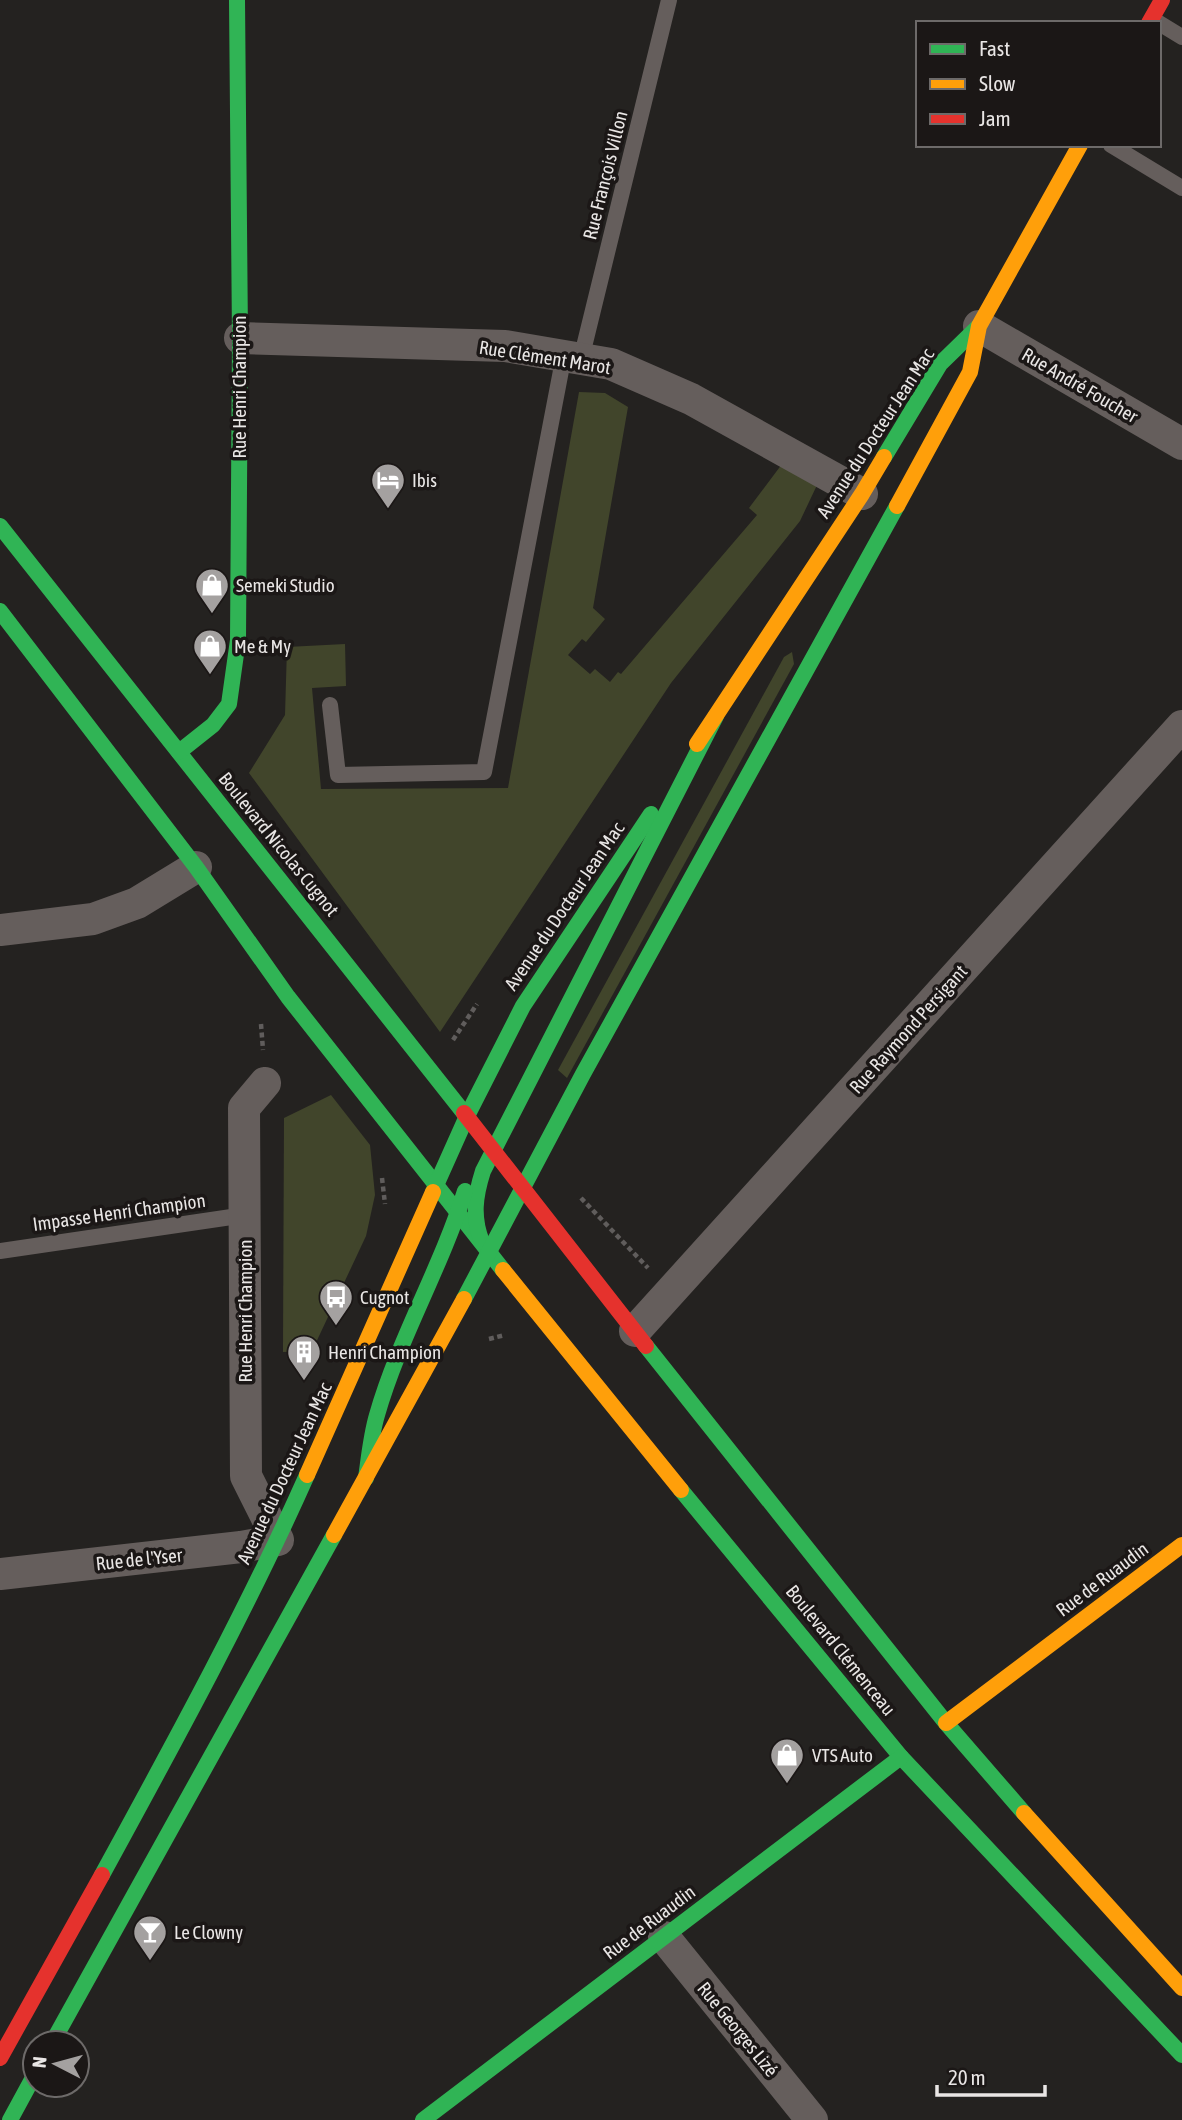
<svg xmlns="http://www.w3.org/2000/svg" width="1182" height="2120" viewBox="0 0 1182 2120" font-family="'Asap Condensed',sans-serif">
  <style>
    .green { fill: #41452b }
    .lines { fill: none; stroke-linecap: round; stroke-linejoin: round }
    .path { stroke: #605d5c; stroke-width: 4.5; stroke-dasharray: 5 3.5; stroke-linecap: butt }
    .lane { stroke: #655e5c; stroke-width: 16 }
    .street { stroke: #655e5c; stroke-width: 32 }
    .fast { stroke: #30b455; stroke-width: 16 }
    .slow { stroke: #ff9f0a; stroke-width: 16 }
    .jam { stroke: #e5322d; stroke-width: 16 }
    .labels { text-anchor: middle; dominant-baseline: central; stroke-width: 7; stroke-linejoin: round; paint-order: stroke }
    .street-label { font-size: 19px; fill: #e9e6e5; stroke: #1b1716 }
    .poi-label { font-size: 19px; fill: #e9e6e5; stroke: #1b1716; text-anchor: start }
  </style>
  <rect width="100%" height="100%" fill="#242220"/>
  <g class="green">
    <polygon points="579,392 605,393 628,407 593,608 605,619 586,642 582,639 568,655 590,674 595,669 610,682 618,672 621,674 757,515 749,508 782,464 818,483 800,521 671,683 440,1032 249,773 285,715 287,647 345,644 346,686 312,688 321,789 508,788"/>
    <polygon points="792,652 794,664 567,1078 558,1070 784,657"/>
    <polygon points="331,1095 370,1145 375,1195 366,1236 312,1351 283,1352 284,1118"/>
  </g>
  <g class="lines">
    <g class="path">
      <polyline points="261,1024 263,1050"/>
      <polyline points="453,1040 477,1004"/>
      <polyline points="382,1178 385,1204"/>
      <polyline points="581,1198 648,1268"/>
      <polyline points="489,1339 505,1335"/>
    </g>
    <g class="lane">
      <polyline points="1159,23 1182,37"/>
      <polyline points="1111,145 1182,188"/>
      <polyline points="581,359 669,0"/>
      <polyline points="330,705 338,775 484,772 564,355"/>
      <polyline points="0,1251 245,1215"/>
    </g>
    <g class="street">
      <polyline points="979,326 1182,444"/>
      <polyline points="240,338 505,346 611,364 691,399 862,494"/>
      <polyline points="0,930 93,919 137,903 196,867"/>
      <polyline points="635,1331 1182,726"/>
      <polyline points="0,1574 241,1547 278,1540 246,1476 244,1108 265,1083"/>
      <polyline points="664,1937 812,2120"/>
    </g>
    <g class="fast">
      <polyline points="884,457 940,364 979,326"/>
      <polyline points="0,526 464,1113"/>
      <polyline points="0,611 196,867 288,997 503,1270"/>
      <polyline points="179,752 213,725 229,704 238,640 240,338 237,0"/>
      <polyline points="433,1192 467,1116 523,1006 651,814"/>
      <path d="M482,1242C472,1217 475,1196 483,1171L716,716"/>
      <polyline points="464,1299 583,1074 897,506"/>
      <polyline points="646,1346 946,1723 1024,1813"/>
      <path d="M366,1478C369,1457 371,1435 377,1415C399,1338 441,1268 465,1191"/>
      <polyline points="681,1490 901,1757 1182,2055"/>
      <path d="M102,1875C174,1743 246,1612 307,1475"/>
      <polyline points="52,2043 334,1535"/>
      <polyline points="10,2120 35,2074"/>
      <polyline points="423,2120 901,1757"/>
    </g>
    <g class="slow">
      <polyline points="897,506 970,372 979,326 1080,145"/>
      <polyline points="697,744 862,494 884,457"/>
      <polyline points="503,1270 681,1490"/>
      <polyline points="307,1475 433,1192"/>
      <polyline points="334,1535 464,1299"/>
      <polyline points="946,1723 1182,1545"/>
      <polyline points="1024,1813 1182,1988"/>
    </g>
    <g class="jam">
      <polyline points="1149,23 1162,0"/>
      <polyline points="464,1113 646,1346"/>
      <polyline points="0,2058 102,1875"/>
    </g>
  </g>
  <defs>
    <g id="hotel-pin" transform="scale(1.75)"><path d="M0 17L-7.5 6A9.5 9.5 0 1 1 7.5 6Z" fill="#a4a1a0" stroke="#1b1716"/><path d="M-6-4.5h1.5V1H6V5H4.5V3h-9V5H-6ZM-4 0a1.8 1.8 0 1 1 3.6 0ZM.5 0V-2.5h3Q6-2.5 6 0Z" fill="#fff"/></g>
    <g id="shop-pin" transform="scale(1.75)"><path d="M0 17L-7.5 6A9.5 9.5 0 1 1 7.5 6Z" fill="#a4a1a0" stroke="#1b1716"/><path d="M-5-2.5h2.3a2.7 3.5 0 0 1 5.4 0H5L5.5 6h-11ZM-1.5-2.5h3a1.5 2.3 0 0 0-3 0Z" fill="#fff"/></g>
    <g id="bus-pin" transform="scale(1.75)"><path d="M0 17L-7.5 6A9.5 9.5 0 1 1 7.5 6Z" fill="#a4a1a0" stroke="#1b1716"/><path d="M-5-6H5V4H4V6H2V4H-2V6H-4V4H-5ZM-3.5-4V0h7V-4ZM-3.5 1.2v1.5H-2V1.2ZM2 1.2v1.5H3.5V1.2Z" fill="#fff"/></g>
    <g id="building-pin" transform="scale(1.75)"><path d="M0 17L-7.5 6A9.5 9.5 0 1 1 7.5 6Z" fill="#a4a1a0" stroke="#1b1716"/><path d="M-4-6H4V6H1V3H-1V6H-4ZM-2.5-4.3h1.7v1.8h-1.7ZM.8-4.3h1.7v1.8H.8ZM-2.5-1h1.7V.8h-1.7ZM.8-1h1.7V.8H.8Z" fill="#fff"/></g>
    <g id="bar-pin" transform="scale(1.75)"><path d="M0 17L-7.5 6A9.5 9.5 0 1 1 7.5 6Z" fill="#a4a1a0" stroke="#1b1716"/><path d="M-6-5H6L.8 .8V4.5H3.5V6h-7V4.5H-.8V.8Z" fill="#fff"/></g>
  </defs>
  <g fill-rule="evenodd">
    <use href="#hotel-pin" x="388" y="480"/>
    <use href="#shop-pin" x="212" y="585"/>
    <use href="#shop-pin" x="210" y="646"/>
    <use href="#bus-pin" x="336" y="1297"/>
    <use href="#building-pin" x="304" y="1352"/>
    <use href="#shop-pin" x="787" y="1755"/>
    <use href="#bar-pin" x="150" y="1932"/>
  </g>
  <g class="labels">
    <g class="street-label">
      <text transform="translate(605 175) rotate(-76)">Rue François Villon</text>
      <text transform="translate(545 357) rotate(9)">Rue Clément Marot</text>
      <text transform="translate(1080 385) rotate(30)">Rue André Foucher</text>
      <text transform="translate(239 387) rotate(-90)">Rue Henri Champion</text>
      <text transform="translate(875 433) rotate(-57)">Avenue du Docteur Jean Mac</text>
      <text transform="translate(279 844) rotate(51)">Boulevard Nicolas Cugnot</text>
      <text transform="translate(564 906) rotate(-56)">Avenue du Docteur Jean Mac</text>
      <text transform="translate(908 1029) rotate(-48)">Rue Raymond Persigant</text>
      <text transform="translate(119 1212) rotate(-8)">Impasse Henri Champion</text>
      <text transform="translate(245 1311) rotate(-90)">Rue Henri Champion</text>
      <text transform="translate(284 1473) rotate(-65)">Avenue du Docteur Jean Mac</text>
      <text transform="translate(139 1559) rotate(-6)">Rue de l'Yser</text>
      <text transform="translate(1102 1579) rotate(-37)">Rue de Ruaudin</text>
      <text transform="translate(841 1650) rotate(51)">Boulevard Clémenceau</text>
      <text transform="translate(649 1922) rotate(-37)">Rue de Ruaudin</text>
      <text transform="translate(738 2029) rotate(51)">Rue Georges Lizé</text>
    </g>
    <g class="poi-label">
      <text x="412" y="480">Ibis</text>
      <text x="236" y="585">Semeki Studio</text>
      <text x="234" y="646">Me &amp; My</text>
      <text x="360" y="1297">Cugnot</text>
      <text x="328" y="1352">Henri Champion</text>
      <text x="812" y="1755">VTS Auto</text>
      <text x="174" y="1932">Le Clowny</text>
    </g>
  </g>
  <rect x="916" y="21" width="245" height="126" fill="#1b1716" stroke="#6d6a69" stroke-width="2"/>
  <rect x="930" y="44" width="35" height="10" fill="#30b455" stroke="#6d6a69" stroke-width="2"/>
  <text x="979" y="56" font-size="21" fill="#e9e6e5">Fast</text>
  <rect x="930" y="79" width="35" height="10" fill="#ff9f0a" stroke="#6d6a69" stroke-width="2"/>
  <text x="979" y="91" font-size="21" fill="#e9e6e5">Slow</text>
  <rect x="930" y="114" width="35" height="10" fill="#e5322d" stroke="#6d6a69" stroke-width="2"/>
  <text x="979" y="126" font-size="21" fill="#e9e6e5">Jam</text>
  <g transform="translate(56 2064) rotate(276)"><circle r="33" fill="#1b1716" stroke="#6d6a69" stroke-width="2"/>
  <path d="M0-5L12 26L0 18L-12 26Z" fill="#a4a1a0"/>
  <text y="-10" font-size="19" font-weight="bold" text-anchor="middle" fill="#e9e6e5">N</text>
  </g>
  <path d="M937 2085v10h108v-10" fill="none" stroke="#e9e6e5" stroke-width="3.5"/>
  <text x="948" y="2085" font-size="21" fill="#e9e6e5" stroke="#1b1716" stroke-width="5" paint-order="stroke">20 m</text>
</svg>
